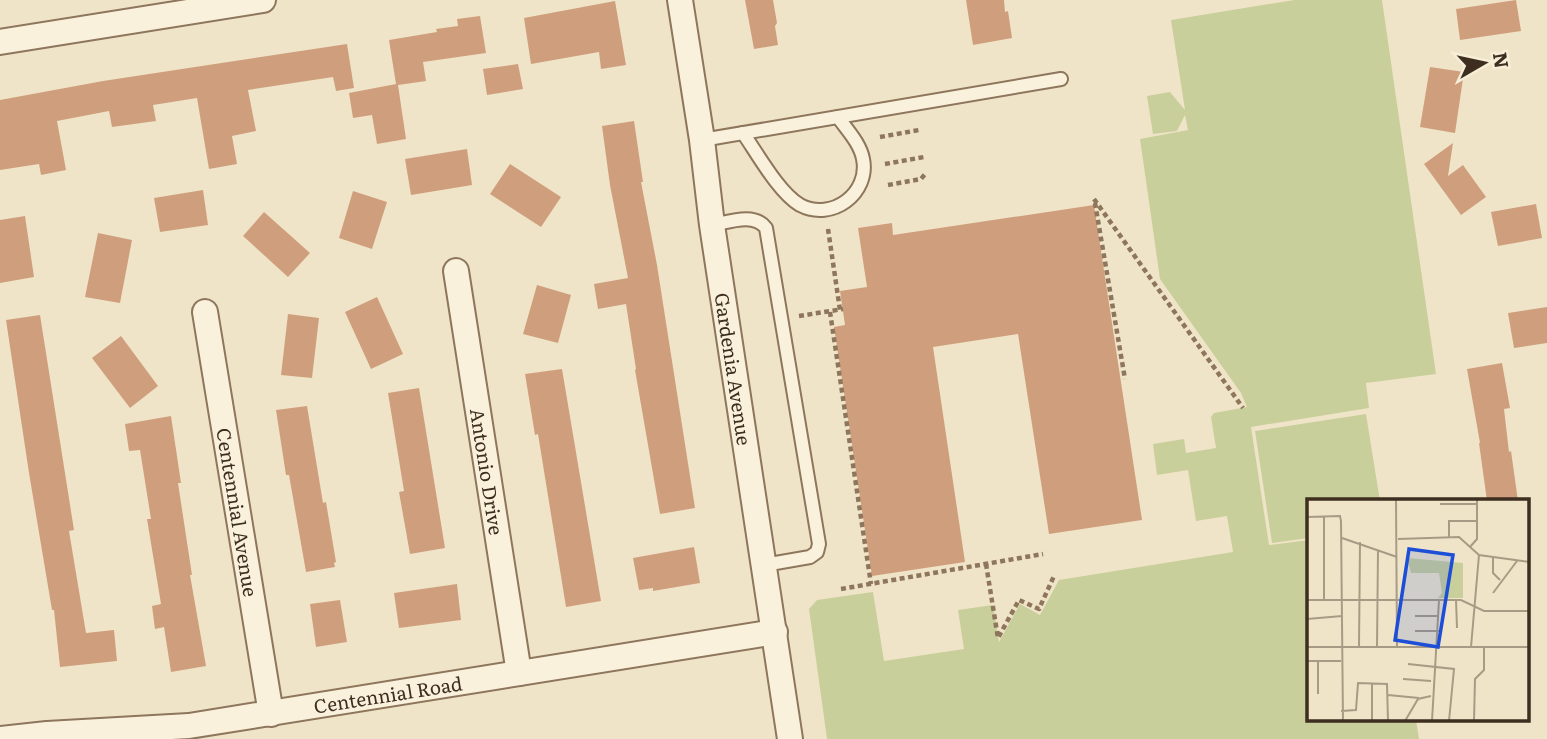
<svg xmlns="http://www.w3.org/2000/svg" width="1547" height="739" viewBox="0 0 1547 739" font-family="Literata,serif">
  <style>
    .green { fill: #c9cf9b }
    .building { fill: #cf9f7d }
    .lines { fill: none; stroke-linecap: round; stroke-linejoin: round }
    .service-casing { stroke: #8d765c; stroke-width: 16 }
    .minor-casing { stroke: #8d765c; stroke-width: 28 }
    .path { stroke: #8d765c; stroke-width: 4.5; stroke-dasharray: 5 3.5; stroke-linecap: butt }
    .service { stroke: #faf1dc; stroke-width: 12 }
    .minor { stroke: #faf1dc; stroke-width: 24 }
    .labels { text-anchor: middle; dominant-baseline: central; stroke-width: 7; stroke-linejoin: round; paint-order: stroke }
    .street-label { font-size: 19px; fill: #3d2e20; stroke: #f7eed8 }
    .inset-road { fill: none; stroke: #a89b85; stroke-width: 2 }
    .view { fill: #1d4ed8; fill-opacity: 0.15; stroke: #1d4ed8; stroke-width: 3.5 }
    .inset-edge { fill: none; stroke: #3d2e20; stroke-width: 3.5 }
  </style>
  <rect width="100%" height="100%" fill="#f0e4c8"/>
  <g class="green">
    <polygon points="1294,0 1382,0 1436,374 1366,383 1369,408 1251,427 1269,545 1309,540 1309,720 1416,720 1419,739 827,739 809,609 817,600 873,592 884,661 964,649 958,610 993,605 999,642 1020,604 1040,615 1059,580 1233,552 1227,516 1196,521 1188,470 1157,475 1153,444 1184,439 1186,453 1216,448 1211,417 1214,413 1247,407 1241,393 1160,279 1140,139 1188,130 1185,115 1177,131 1153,134 1147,96 1170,92 1185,110 1171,20"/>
    <polygon points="1366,414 1380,501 1309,501 1309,538 1272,543 1255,431"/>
  </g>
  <g class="building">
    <polygon points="745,0 773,0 777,23 775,26 778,45 754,49"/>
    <polygon points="966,0 1004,0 1005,12 1008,11 1012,38 973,45"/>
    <polygon points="1516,0 1521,31 1460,40 1456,9"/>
    <polygon points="615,1 626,65 601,69 599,52 531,64 524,18"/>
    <polygon points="480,16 486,53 423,62 426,81 398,85 406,139 377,144 372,115 353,118 349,93 396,84 389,40 437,32 436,29 458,26 457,19"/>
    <polygon points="347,44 354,88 336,91 333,77 248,90 256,131 232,136 237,164 209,169 197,98 153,105 156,121 112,127 109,111 57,121 66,170 41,175 39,164 0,170 0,100 103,81"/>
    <polygon points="518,64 523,89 487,95 483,69"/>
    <polygon points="1430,67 1464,72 1455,133 1420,127"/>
    <polygon points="634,121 643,182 641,182 657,265 695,508 660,514 635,370 636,369 626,304 598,309 594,284 628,278 610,185 602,126"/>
    <polygon points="1453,143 1448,176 1463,165 1486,197 1461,215 1424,164"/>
    <polygon points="467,149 472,185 411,195 405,159"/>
    <polygon points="510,164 561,197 541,227 490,194"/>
    <polygon points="203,190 208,225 160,232 154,198"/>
    <polygon points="353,191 387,202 372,249 339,238"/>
    <polygon points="1536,204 1542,238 1498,246 1491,212"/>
    <polygon points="1094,205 1142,520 1049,534 1018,334 933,347 965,562 872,576 834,327 845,325 840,291 867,287 858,228 892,223 893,235"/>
    <polygon points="264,212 310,253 288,277 243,236"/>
    <polygon points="25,216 34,277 0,283 0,220"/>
    <polygon points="98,233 132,240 120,303 85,297"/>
    <polygon points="537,285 571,295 558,343 523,334"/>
    <polygon points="377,297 403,354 371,369 345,312"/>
    <polygon points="1547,307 1547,343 1514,348 1508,313"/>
    <polygon points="288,314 319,318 312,378 281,375"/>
    <polygon points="40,315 74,530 69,531 86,633 114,630 117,661 60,667 54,610 52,610 29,473 6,320"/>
    <polygon points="121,336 158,386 130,408 92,358"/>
    <polygon points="1502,363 1510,408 1504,409 1509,452 1511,451 1518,501 1487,501 1479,443 1480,443 1467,369"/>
    <polygon points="562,369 601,601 566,607 538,434 535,435 525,374"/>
    <polygon points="419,388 445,548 410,554 399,492 404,491 388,393"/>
    <polygon points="307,406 323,503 326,502 336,562 334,563 335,567 306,572 289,475 286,475 276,410"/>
    <polygon points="171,416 181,483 178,483 192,575 190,575 206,666 171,672 164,627 155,629 152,606 161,604 147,519 151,519 140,450 129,451 125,424"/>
    <polygon points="694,547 700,583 653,591 653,588 639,590 633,558"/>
    <polygon points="457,584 461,620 399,628 394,593"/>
    <polygon points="340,600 347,642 316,647 310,604"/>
  </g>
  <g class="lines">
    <g class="service-casing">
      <g id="service">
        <path d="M743,133C757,153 779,193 800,205C832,222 870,193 863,159C860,143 847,130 838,117"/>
        <polyline points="702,140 1061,79"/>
        <path d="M712,225C729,222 754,212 766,228L819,544L817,552L810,557L764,565"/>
      </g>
    </g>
    <g class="minor-casing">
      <g id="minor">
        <path id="s1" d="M680,0L702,140L712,225L790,739"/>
        <polyline points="0,42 263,0"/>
        <path id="s2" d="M456,271L519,673"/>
        <path id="s3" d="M205,312L271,714"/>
        <path id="s4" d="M1,739L47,734L189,726L775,632"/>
      </g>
    </g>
    <g class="path">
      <polyline points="880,137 919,130"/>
      <polyline points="885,164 924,157"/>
      <polyline points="888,185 921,179 926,173"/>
      <polyline points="1094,199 1243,408"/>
      <polyline points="1095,203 1125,379"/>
      <polyline points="828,229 840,310"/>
      <polyline points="830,312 871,584"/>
      <polyline points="799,316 843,309"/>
      <polyline points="986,564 998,638 1019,600 1039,609 1054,576"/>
      <polyline points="841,589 1043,554"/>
    </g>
    <use href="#service" class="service"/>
    <use href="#minor" class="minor"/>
  </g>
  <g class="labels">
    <g class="street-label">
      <text stroke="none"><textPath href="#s1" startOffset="373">Gardenia Avenue</textPath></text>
      <text stroke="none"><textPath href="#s2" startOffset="203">Antonio Drive</textPath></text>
      <text stroke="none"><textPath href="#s3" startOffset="203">Centennial Avenue</textPath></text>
      <text stroke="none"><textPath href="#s4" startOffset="390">Centennial Road</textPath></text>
    </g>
  </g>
  <g transform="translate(1307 499)">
    <rect width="222" height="222" fill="#f0e4c8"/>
    <path d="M100,59L156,64V99H131L135,94L132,74H104Z" fill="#c9cf9b"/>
    <path class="inset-road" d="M89,0L90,148M133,5H170M0,18L33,17L34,22L36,222M17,18V101M142,38V22H170M35,39L90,58M91,40L152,38L172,56L223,63M163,48L170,40V0M186,58V74L193,81M186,94L210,62M0,101H154L177,112H223M149,101L150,129M108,117H132M0,120L35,117M108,132H132M0,148H223M52,148L53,43M70,148L71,51M164,148L172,56M0,162H34M11,162V195M101,165L147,170L142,222M96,180L124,182M65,184V222M81,196L112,199M34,212L49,211L51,184L80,185L81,222M98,222L111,200L124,197M125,222L132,101M167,222L168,180L177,171V148"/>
    <path class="view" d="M102,50L146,56L131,148L88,141Z"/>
    <rect width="222" height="222" class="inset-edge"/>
  </g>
  <g transform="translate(1484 63) rotate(81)" stroke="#f7eed8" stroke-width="5" paint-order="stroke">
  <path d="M0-5L12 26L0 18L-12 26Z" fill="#3d2e20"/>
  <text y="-10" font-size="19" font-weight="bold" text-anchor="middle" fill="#3d2e20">N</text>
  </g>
</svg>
